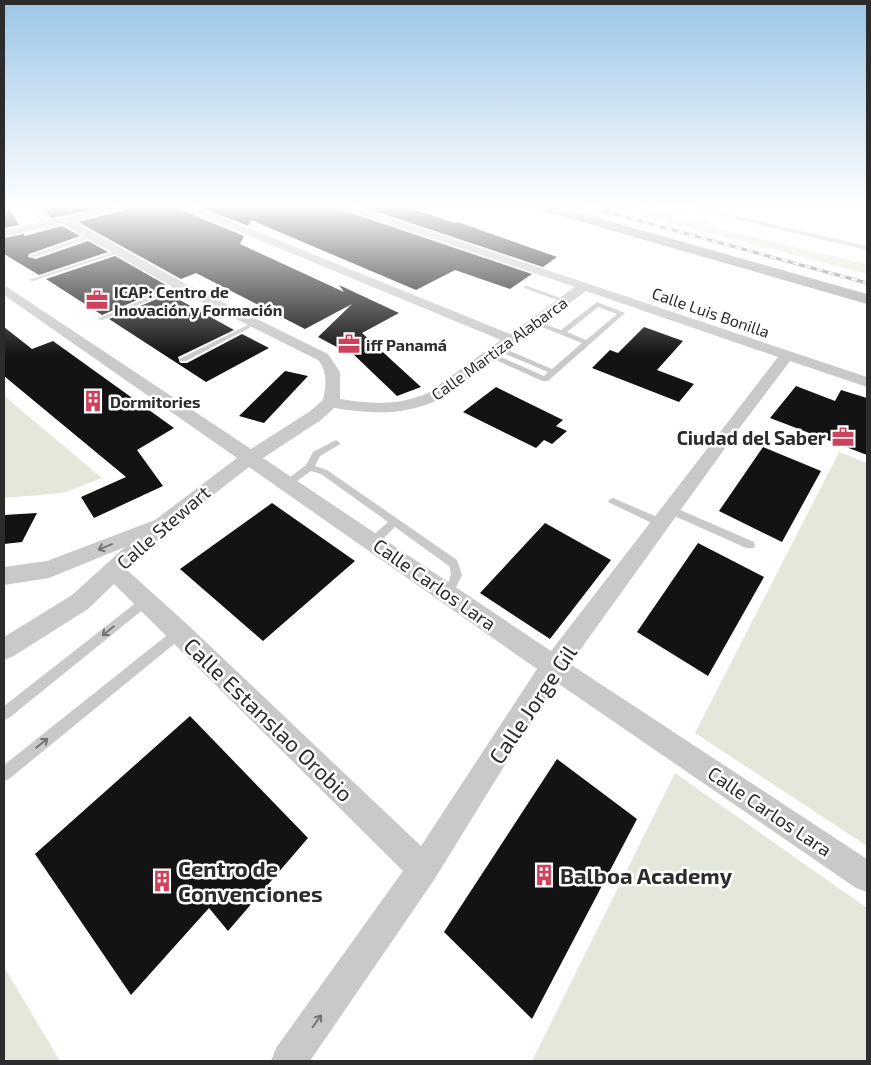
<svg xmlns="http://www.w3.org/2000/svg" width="871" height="1065" viewBox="0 0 871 1065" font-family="'Exo 2',sans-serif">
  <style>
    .green { fill: #e3e8db }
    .building { fill: #131313 }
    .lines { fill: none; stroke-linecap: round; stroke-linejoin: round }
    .lane { fill: #c9c9c9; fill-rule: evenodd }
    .street { fill: #c9c9c9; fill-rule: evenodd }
    .primary { fill: #a4a4a4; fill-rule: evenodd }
    .rail-casing { stroke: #818181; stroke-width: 3 }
    .rail { stroke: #fff; stroke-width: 2; stroke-dasharray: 6; stroke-linecap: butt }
    .oneway { stroke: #737373 }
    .labels { text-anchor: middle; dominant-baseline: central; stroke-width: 5; stroke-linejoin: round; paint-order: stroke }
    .far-poi-label { font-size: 16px; font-weight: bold; fill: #2c2c2c; stroke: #fff; text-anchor: start }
    .far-street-label { font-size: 16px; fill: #2c2c2c; stroke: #fff }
    .poi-label { font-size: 19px; font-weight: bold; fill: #2c2c2c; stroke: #fff; text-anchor: end }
    .street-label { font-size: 19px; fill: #2c2c2c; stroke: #fff }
    .near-street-label { font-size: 22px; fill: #2c2c2c; stroke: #fff }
    .near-poi-label { font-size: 22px; font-weight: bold; fill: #2c2c2c; stroke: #fff; text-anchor: start }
  </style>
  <rect width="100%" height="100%" fill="#fff"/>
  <g class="green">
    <path d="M632,207C663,211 696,210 722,230L867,264V274L618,209Z"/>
    <polygon points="4,395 16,406 102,478 63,493 4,498"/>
    <polygon points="839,452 867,463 867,846 695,733"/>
    <polygon points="675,773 867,908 867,1061 532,1061"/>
    <polygon points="4,967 60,1061 4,1061"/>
  </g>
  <g class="building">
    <polygon points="4,206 8,206 19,225 4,228"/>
    <polygon points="41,206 113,206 51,218"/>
    <polygon points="139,206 179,206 181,210 244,236 240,244 344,292 339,285 399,313 362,333 421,387 397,396 351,352 348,353 318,337 352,304 305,329 196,273 181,279 78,222"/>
    <polygon points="198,206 340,206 342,210 532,274 510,289 455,270 416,290 251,220 248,226"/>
    <polygon points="360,206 403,206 455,223 458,222 557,257 543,267"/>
    <polygon points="62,226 80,236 29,254 28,257 36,259 88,241 108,252 39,275 4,254 4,238 24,234 25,236"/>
    <polygon points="115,256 166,285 157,288 161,290 102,315 46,279"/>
    <polygon points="169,294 234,330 178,357 180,363 187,363 242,334 269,348 206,382 109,319"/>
    <polygon points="4,327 32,349 53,341 174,428 137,450 163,486 94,518 81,497 126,477 4,376"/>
    <polygon points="644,327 683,341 657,370 694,384 679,402 592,368 610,350 618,353"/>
    <polygon points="285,371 308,376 264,423 239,416"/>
    <polygon points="796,386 835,401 841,390 867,398 867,455 770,418"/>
    <polygon points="496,387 563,420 556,426 567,431 552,444 544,440 536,448 463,412"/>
    <polygon points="763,447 821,471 782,542 719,511"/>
    <polygon points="272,503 355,561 263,641 180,569"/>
    <polygon points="37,513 22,542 4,544 4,515"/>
    <polygon points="545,523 611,560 550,639 480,593"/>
    <polygon points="698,543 764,577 708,676 637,632"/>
    <polygon points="190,716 308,838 228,931 209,908 131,995 35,854"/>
    <polygon points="557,759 637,819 532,1019 444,932"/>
  </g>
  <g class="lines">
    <g class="lane">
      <polygon points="30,206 34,206 48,224 47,225 43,225"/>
      <polygon points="631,206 699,207 867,246 867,250 699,211 633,207"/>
      <polygon points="91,234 94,236 93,237 35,257 30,256"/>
      <polygon points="117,251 122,252 33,281 28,280"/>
      <polygon points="180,284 183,286 182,287 102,320 97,319"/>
      <polygon points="524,286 528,286 568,301 563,302 524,288"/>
      <path d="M597,302L625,313L548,381H542L487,356L494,354L544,376L548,372L496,350L503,348L552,369L582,343L532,323L535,321L561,330ZM598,307L617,314L586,340L567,332Z"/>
      <polygon points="254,322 259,323 186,361 180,361 179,359"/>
      <path d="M336,440L340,443L339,445L320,456L315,466L327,470L457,560L462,575L452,596L448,598L444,596L443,593C447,583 454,577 449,566L395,527L377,545H369L368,542L369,539L388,522L321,474L311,471L291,485H285L283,483L285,481L306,465L313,452Z"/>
      <polygon points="613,498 664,520 666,523 661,527 658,526 610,503 608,501 610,499"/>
      <polygon points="671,506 754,542 755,545 754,548 746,548 668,513 666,510 668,507"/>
      <polygon points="146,596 150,598 152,601 150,604 9,718 4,720 4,706 142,598"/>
      <polygon points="180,627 184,628 186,632 184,636 9,779 4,781 4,765 176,628"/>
    </g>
    <path class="street" d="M120,206H137L73,221L184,283L328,354L340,372V399C371,404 398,406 428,393L501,340L182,208L181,206H194L510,334L575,287L343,208L342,206H355L867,377V387L790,361L741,426L570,664L867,859V892L856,888L556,682L434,880L310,1061H271L276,1048L403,871L114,584L88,609L12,657L4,660V637L72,595L125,547L49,578L4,585V567L47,561L155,520L237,458L4,295V285L251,449L309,412L323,400C326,387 328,371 318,360L176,289L62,224L4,236V230ZM586,291L778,357L551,651L263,458L321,420L334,408C372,414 404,416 440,399ZM249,467L537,669L421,846L188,625L127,570L173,526Z"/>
    <polygon class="primary" points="535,206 556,206 867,294 867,304 537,209"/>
    <g class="rail-casing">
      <polyline id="rail" points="585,206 867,283"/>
    </g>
    <use href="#rail" class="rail"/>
  </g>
  <defs><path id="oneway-shaft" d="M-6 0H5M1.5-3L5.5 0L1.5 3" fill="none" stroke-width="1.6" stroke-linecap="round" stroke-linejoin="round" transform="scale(1.25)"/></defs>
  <g class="oneway">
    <use href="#oneway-shaft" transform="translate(105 547) rotate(158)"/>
    <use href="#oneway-shaft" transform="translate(108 631) rotate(141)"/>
    <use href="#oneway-shaft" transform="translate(42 743) rotate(-39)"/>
    <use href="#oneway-shaft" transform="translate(317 1021) rotate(-55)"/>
  </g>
  <linearGradient id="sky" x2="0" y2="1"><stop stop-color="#9bc5e7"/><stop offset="0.58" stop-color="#fff"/><stop offset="1" stop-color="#fff" stop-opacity="0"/></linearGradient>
  <rect width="871" height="355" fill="url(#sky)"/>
  <defs>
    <g id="office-bare" transform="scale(1.725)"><path d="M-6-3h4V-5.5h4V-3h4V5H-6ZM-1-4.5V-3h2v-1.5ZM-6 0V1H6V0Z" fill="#ce435b" stroke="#fff" stroke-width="2.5" paint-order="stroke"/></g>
    <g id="building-bare" transform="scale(1.725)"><path d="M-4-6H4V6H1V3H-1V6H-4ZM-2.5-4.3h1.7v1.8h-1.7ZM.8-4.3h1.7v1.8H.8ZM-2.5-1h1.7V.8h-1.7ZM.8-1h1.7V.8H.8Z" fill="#ce435b" stroke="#fff" stroke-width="2.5" paint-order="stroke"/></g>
  </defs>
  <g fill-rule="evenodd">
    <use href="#office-bare" x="97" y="300"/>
    <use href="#office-bare" x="349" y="344"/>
    <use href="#building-bare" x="93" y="401"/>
    <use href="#office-bare" x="843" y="437"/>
    <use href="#building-bare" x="544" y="875"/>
    <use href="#building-bare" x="162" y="881"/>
  </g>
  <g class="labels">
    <g class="far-poi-label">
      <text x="114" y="291">ICAP: Centro de<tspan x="114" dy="18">Inovación y Formación</tspan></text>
      <text x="366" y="344">iff Panamá</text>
      <text x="110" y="401">Dormitories</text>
    </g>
    <g class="far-street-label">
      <text transform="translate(711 312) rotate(19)">Calle Luis Bonilla</text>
      <text transform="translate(499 348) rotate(-36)">Calle Martiza Alabarca</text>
    </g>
    <g class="poi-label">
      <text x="826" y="437">Ciudad del Saber</text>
    </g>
    <g class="street-label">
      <text transform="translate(163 527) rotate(-41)">Calle Stewart</text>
      <text transform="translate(435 584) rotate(35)">Calle Carlos Lara</text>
      <text transform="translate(770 811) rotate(34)">Calle Carlos Lara</text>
    </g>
    <g class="near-street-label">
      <text transform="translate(532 704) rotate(-56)">Calle Jorge Gil</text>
      <text transform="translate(269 719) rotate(44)">Calle Estanslao Orobio</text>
    </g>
    <g class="near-poi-label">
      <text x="178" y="868">Centro de<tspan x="178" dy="25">Convenciones</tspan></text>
      <text x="560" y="875">Balboa Academy</text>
    </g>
  </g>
  <rect width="871" height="1065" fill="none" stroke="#2c2c2c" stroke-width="10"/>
</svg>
